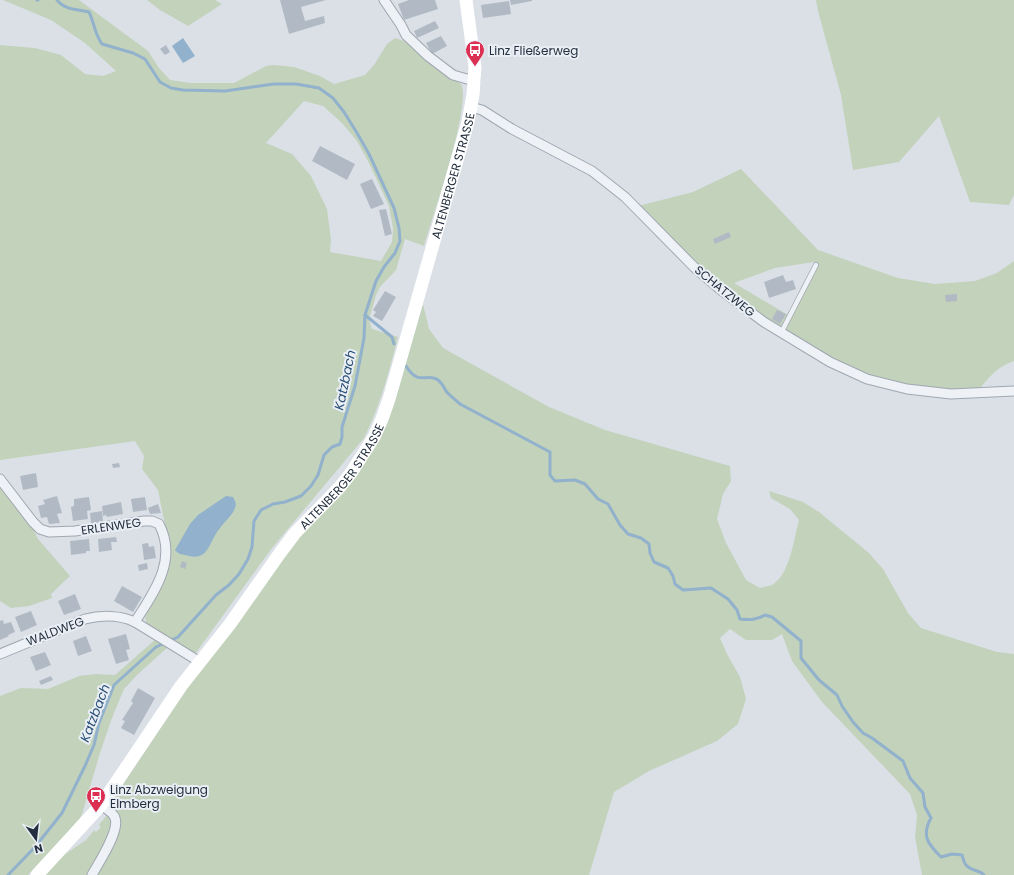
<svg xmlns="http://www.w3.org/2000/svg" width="1014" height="875" viewBox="0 0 1014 875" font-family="Poppins,sans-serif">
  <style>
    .green { fill: #c2d2bb; fill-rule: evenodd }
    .water { fill: #91b1cc }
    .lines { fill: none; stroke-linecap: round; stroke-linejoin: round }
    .stream { stroke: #91b1cc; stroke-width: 3 }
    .building { fill: #b1bac4 }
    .lane-casing { stroke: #a0a7b1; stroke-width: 6 }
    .street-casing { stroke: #a0a7b1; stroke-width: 11 }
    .lane { stroke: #eef1f5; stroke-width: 4.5 }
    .street { stroke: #eef1f5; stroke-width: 9 }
    .secondary { stroke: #fff; stroke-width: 13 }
    .labels { text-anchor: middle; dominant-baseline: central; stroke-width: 4; stroke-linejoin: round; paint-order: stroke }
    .poi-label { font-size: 12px; fill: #232f3e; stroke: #eaeff5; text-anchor: start }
    .street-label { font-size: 12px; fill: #232f3e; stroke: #eaeff5 }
    .water-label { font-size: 13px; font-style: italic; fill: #2a5076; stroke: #eaeff5 }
  </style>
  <rect width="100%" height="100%" fill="#dbe0e7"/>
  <g class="green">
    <path d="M3,0H79L148,51L159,68L170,80L191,83H234L266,66L274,65L294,67L320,76L334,84L365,75L374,65L387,44L395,38L411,43L461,84C472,104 432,218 424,246L405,239L396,270L380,287L376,295L369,320L372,329L398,337C389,372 380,406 364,438L272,548L195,654L154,629L147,624L145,618L166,574L171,555L158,490L142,469L144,456L135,441L0,460V45L35,48L61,55L85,74L103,76L116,71L85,43L51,20ZM304,101L323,106L342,123L357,141L369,163L389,206L393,228L392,242L381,261L330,252L331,240L327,209L311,176L292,154L266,143Z"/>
    <polygon points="147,0 215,0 222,4 188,26 160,10"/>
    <polygon points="816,0 1014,0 1014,195 1009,205 970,202 939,116 899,162 853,170 841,95 818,11"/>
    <path d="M741,169L818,250L898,278L935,284L975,281L997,273L1014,261V361C998,366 988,378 978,391H945L894,384L837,363L784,332L819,263L814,262L775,268L734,283L788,315L781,326L778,327L756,314L696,265L638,206L693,192Z"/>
    <path d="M423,304L429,329L443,348L549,407L605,430L730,466L731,481L723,494L717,519L726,543L746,580L760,588C764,587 769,586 772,585C790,575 794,538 799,520L790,509L771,498L769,491L803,502L819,512L869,553L883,569L908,613L921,628L997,652L1014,654V875H922L915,837L917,815L910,794L822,702L792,661L782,634L772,640H746L730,629L720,638L727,654L740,677L746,699L738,724L717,741L649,771L614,792L589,875H45L64,855L86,840L94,830L96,832L101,827L99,825L115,805L116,795L187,688L282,559L388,420L397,394Z"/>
    <polygon points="0,485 31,525 38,539 70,576 51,594 52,598 29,606 11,608 0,601"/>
    <polygon points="156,639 168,647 137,675 124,689 112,718 100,753 82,814 78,822 28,875 0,875 0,696 21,688 48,689 79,676 96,674 115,675"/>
  </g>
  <g class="water">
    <polygon points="183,38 195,56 183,63 172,46"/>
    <path d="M226,496L233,497C235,501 237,504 235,508C232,516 224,522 220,528C209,541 209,561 189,556C182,554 179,555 175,550L190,524L198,515Z"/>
  </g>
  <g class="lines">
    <g class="stream">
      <polyline points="37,0 38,0"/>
      <polyline points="365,315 392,337 394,344"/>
      <path d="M406,366C419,387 427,372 438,380C442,383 444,387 446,391C450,396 455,399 460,404L550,452V475L555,481L575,480L585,484L598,499L608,504L620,525L628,534L641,538L649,544L650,553L654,562L668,568L673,576L675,584L683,590L711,588L728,599L737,610L740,619C750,620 757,620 765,615L772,617L801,641V658L819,680L837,695L842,706L853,722L863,733L872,738L903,761L910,778L923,793L925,807L931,818C921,836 928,844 941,857L952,854L962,855C963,858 964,863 966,865C971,871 980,870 984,875"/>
      <path d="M8,875L35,847L62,813L85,766L94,745L99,723L114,685L156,647L178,637L216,595L229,585L239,574L248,559L252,547L254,521L261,510L273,504L285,502L301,496L311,486L318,475L324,455L332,447L340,444L342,437V427L355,386L364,338L365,315L376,281L384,267L395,253L400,241L399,228L394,208L369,154L357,133L344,112L333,98L319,88L296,84H274L225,91L183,90L171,88L160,82L145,59L133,53L102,44C95,35 94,22 89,12C77,9 64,10 57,0"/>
    </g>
  </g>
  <g class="building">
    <polygon points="280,0 326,0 301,7 305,21 324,16 325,23 289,34"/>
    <polygon points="409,0 435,0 438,9 404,20 398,4"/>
    <polygon points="510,0 532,0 532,1 511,5"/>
    <polygon points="509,1 511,14 483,18 481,5"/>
    <polygon points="435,21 439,28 417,38 414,31"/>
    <polygon points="441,36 447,46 432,54 426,43"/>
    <polygon points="166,45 170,52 165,55 160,49"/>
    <polygon points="320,146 355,164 347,180 312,161"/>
    <polygon points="372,179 384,204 371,209 360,184"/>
    <polygon points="386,209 392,234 385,236 379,210"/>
    <polygon points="729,232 731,237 715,244 713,239"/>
    <polygon points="783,275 786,282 793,280 796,289 769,298 764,282"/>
    <polygon points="385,291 396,297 382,321 373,316 376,312 373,310"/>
    <polygon points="957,294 957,301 946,302 945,295"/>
    <polygon points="777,310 786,314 780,324 772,319"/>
    <polygon points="119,463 120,467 113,468 112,464"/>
    <polygon points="36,473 38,487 23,490 20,476"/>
    <polygon points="57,496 62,513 57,514 60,523 49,524 47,517 41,518 38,506 45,504 43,500"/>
    <polygon points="89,497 91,510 87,511 88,519 73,521 71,507 74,506 74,499"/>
    <polygon points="145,497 147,510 133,512 131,499"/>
    <polygon points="121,502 123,514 107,517 106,515 103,516 102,506"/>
    <polygon points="158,504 161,513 150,514 148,508"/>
    <polygon points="102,511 103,521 91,523 90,513"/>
    <polygon points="116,537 117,542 111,542 112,550 99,552 98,539"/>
    <polygon points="89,539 90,551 86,551 86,553 71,555 70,541"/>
    <polygon points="148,543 149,547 154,546 156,558 144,560 142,544"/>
    <polygon points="182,561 187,563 185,569 180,567"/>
    <polygon points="147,563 148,569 139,571 138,565"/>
    <polygon points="122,586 142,597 133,612 114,601"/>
    <polygon points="75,594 81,609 64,615 58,601"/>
    <polygon points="31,611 37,625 21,632 15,617"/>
    <polygon points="3,620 4,624 11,622 15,632 8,635 9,636 0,640 0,621"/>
    <polygon points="126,634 130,649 126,650 129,660 116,664 108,639"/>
    <polygon points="86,636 92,651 78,656 73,641"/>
    <polygon points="45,652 51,665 36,671 30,657"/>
    <polygon points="51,676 53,680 41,685 39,681"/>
    <polygon points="138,688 155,698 134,735 121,728 125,721 122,720 133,703 131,701"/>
  </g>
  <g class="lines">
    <g class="lane-casing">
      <polyline id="lane" points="781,333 816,265"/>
    </g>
    <g class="street-casing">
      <g id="street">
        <polyline points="384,0 401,25 406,35 428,56 453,75 467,79 475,80"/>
        <polyline points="471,107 482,110 512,129 592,171 625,197 694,267 721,290 764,322 830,362 867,379 907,389 951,394 1014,391"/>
        <path d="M0,479L33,522L40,529L49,532L75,531L144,521H152L159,524C178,560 154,592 135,622L200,662"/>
        <path d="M0,654L85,619C101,615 120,615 135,622"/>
        <path d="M92,875C99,862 120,831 115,818C113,812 106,809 101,805"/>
      </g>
    </g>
    <use href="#lane" class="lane"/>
    <use href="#street" class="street"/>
    <path class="secondary" id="s1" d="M37,875L101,805L181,686L230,624L280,553L295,533L339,488L351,473L374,437L382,419L389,399L468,122L473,95L475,67L466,0"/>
  </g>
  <defs>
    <g id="bus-pin" transform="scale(1)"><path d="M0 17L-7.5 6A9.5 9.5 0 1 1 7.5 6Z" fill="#dc3053" stroke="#eaeff5"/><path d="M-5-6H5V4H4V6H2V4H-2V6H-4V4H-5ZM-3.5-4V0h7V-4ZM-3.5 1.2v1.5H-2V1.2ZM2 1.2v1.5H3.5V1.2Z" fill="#fff"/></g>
  </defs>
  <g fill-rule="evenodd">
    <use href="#bus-pin" x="475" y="50"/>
    <use href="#bus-pin" x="96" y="796"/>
  </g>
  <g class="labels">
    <g class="poi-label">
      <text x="489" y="50">Linz Fließerweg</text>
      <text x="110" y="789">Linz Abzweigung<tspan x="110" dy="14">Elmberg</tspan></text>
    </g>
    <g class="street-label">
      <text stroke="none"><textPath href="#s1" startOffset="827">ALTENBERGER STRASSE</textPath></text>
      <text transform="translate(725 291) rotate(39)">SCHATZWEG</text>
      <text stroke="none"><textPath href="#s1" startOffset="503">ALTENBERGER STRASSE</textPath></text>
      <text transform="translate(111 526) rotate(-8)">ERLENWEG</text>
      <text transform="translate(55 631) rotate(-21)">WALDWEG</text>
    </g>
    <g class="water-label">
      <text transform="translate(345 380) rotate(-78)">Katzbach</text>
      <text transform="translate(95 713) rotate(-69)">Katzbach</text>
    </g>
  </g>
  <g transform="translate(36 839) rotate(165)" stroke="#eaeff5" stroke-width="3" paint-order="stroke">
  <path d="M0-3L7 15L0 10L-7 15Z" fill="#232f3e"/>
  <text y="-6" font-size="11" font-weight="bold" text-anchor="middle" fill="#232f3e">N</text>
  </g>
</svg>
